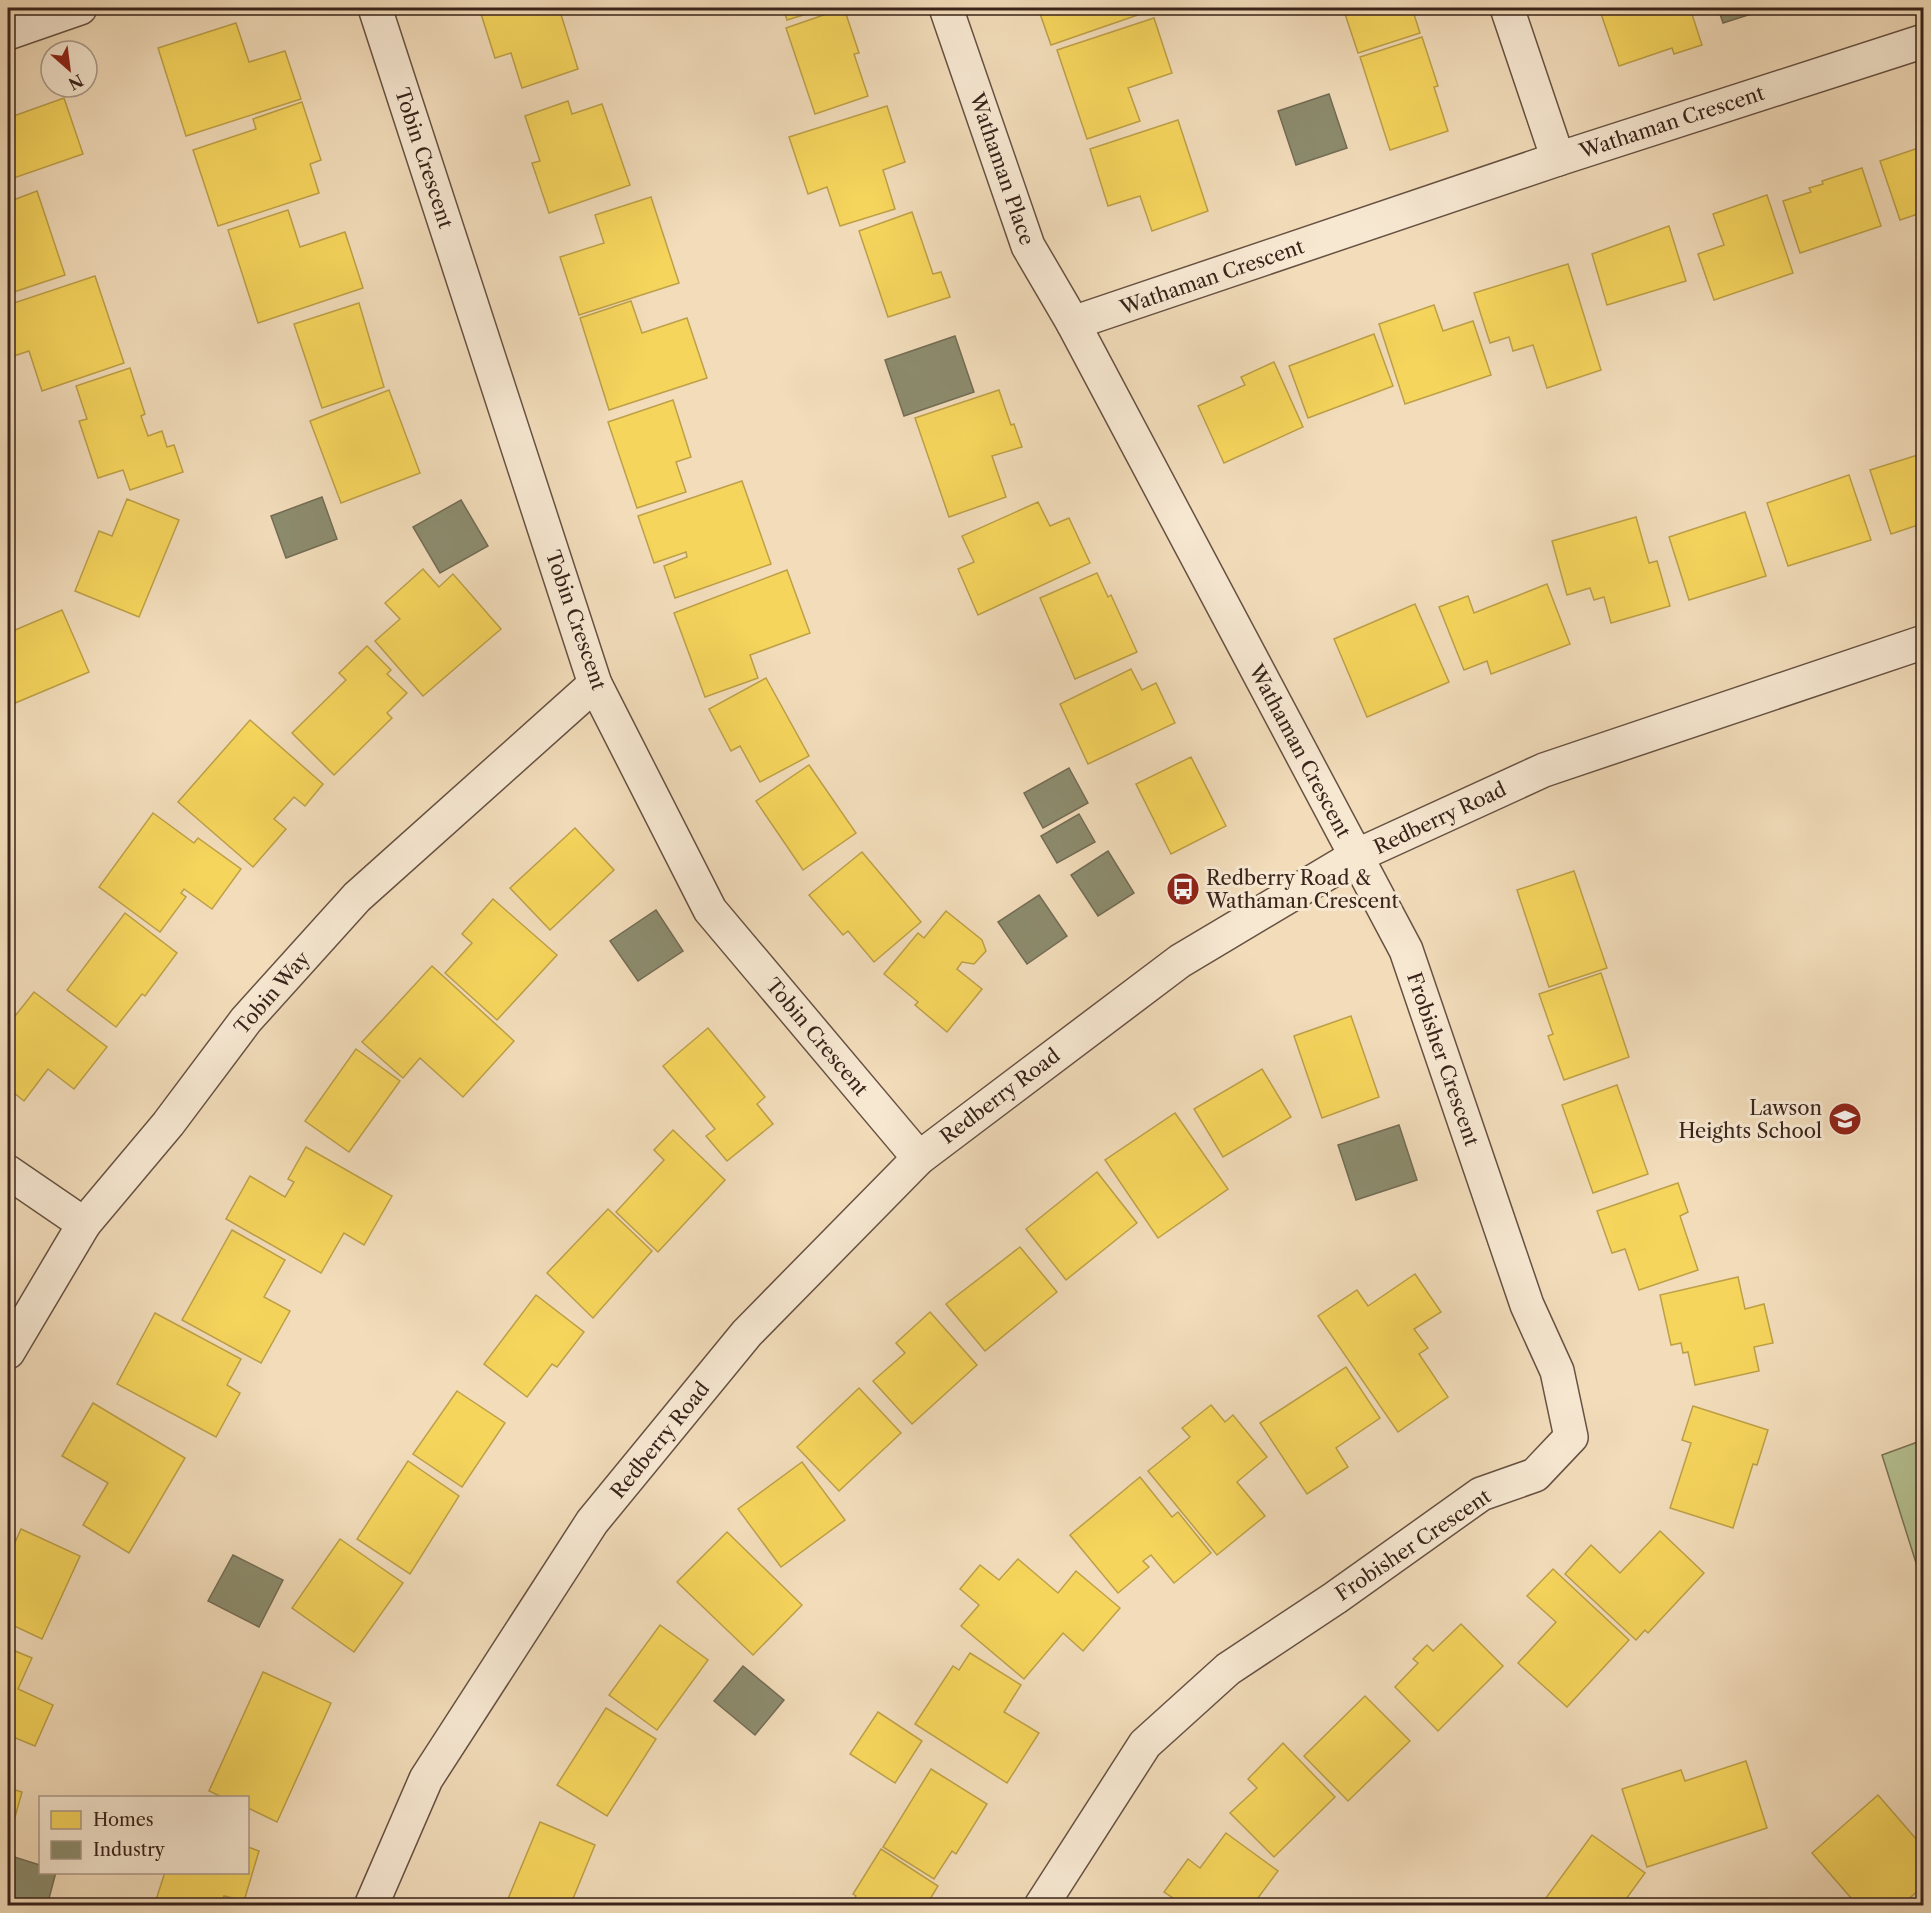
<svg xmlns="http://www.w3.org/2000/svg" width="1931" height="1913" viewBox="0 0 1931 1913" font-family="'Libre Caslon Text',serif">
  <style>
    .green { fill: #b6c293; stroke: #787256; stroke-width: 1.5 }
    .homes { fill: #f6d55c; stroke: #bda048; stroke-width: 1.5 }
    .industry { fill: #8c8c6e; stroke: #736c55; stroke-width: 1.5 }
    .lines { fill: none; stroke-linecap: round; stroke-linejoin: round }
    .minor-casing { stroke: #675142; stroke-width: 36 }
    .minor { stroke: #f7e8d2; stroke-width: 33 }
    .labels { text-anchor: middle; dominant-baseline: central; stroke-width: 6; stroke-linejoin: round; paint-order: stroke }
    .street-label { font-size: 20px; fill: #39231a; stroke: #f7e8d2 }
    .poi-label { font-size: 20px; fill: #39231a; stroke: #f7e8d2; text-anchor: start }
  </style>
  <rect width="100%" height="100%" fill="#f2dcba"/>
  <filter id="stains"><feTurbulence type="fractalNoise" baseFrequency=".00333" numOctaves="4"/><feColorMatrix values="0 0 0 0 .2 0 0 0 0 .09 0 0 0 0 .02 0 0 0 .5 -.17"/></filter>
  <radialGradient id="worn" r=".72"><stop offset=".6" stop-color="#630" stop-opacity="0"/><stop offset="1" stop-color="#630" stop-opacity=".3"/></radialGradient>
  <polygon class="green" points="1923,1440 1924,1440 1923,1585 1882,1455"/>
  <g class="homes">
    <polygon points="501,8 559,8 578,69 522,88 511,53 495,58 481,14"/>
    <polygon points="783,8 826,8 787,20"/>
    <polygon points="844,8 859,53 854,54 868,96 815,114 786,28"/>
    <polygon points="1038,8 1158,8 1051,45"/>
    <polygon points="1343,8 1412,8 1420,33 1358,53"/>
    <polygon points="1599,8 1690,8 1702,45 1674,54 1672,48 1619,66"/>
    <polygon points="1154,18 1172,73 1128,88 1140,121 1087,139 1057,50"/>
    <polygon points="236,23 249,62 285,51 301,99 186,136 158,48"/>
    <polygon points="1422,37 1438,86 1434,87 1448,131 1390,150 1360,57"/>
    <polygon points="64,98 83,154 8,180 8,118"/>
    <polygon points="568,101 572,114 602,104 630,185 549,213 532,163 540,161 525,116"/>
    <polygon points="302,102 321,160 310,164 319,193 218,226 193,150 256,129 253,119"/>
    <polygon points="887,106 905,162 883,170 895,209 840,226 827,187 808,194 789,137"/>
    <polygon points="1178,120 1208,211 1152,231 1140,196 1108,206 1090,149"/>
    <polygon points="1924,146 1924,212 1900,220 1880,161"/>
    <polygon points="1862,168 1881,226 1800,253 1783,201 1811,192 1809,188 1823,184 1822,181"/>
    <polygon points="37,191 65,275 8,294 8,202"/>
    <polygon points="1767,195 1793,273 1714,300 1698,254 1724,245 1713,214"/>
    <polygon points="651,197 679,283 579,315 560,257 604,243 595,215"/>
    <polygon points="288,210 300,247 345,232 363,288 258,323 228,230"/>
    <polygon points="912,212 933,274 941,272 950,297 888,317 859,231"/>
    <polygon points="1669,226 1686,281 1607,305 1592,254"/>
    <polygon points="1568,264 1601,370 1547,388 1533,345 1513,351 1509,337 1490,343 1474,293"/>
    <polygon points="95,276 124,363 42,391 29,351 8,358 8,305"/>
    <polygon points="631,301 642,333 687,318 707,378 609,410 580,318"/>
    <polygon points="359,303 384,387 322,408 294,324"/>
    <polygon points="1434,305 1443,331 1473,321 1491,375 1405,404 1379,324"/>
    <polygon points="1374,334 1393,386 1308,418 1289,366"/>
    <polygon points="1274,362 1303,427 1224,463 1198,406 1245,385 1241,377"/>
    <polygon points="130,368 145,414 141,416 148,436 162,431 167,447 174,445 183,472 130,490 123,470 98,478 79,421 87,419 76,386"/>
    <polygon points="389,390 420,473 341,503 310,421"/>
    <polygon points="999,390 1011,425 1014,424 1022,447 992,456 1006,497 949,517 915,418"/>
    <polygon points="673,400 691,457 676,462 686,492 637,508 608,422"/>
    <polygon points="1924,453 1924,523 1891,534 1870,470"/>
    <polygon points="1849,475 1871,540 1788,566 1767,503"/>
    <polygon points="742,481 771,564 675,598 664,566 687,557 686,552 654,563 638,516"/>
    <polygon points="127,499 179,520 139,617 75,591 99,531 112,536"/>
    <polygon points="1038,502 1050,526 1069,518 1090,563 978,615 958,569 974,562 962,536"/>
    <polygon points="1745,512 1766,576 1689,600 1669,537"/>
    <polygon points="1636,517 1649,563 1657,561 1670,606 1611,623 1604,597 1594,600 1590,588 1567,595 1552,541"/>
    <polygon points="423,569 439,587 453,574 501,629 423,696 375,641 400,619 385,603"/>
    <polygon points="787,570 810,633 750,655 758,678 705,697 674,613"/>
    <polygon points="1097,573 1108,597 1111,595 1137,652 1075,679 1040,598"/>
    <polygon points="1547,584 1570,644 1491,674 1487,661 1464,670 1439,607 1468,596 1474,613"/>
    <polygon points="1415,604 1449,682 1367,717 1334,639"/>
    <polygon points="62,610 89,672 8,706 8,633"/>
    <polygon points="367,646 391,670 387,674 407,693 387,713 392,718 334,775 292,733 346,680 339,673"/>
    <polygon points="1131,669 1142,690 1156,683 1175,723 1088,764 1060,704"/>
    <polygon points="766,678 809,756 760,782 740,746 731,751 709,709"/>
    <polygon points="250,720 323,784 305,806 294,797 274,819 286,829 253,867 178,802"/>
    <polygon points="1191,757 1226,826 1171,854 1136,784"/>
    <polygon points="809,765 856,833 803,870 756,801"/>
    <polygon points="153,813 194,843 198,838 241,869 212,909 184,889 181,893 186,897 160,932 99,887"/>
    <polygon points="575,828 614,870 550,930 510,888"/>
    <polygon points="862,852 921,922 874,962 848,931 843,935 809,895"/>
    <polygon points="1574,871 1607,968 1549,987 1517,890"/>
    <polygon points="493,899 557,955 497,1020 445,973 472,943 462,934"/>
    <polygon points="946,911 982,940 986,951 974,964 962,962 957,969 982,989 947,1032 915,1005 918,1002 884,974 918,933 924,938"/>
    <polygon points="125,913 177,953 145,996 142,994 116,1027 67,990"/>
    <polygon points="432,966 514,1041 463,1097 420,1058 403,1078 362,1042"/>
    <polygon points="1601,973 1629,1057 1564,1080 1548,1036 1553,1034 1539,994"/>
    <polygon points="34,992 107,1047 74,1089 48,1069 24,1101 8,1088 8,1025"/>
    <polygon points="1351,1016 1379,1097 1322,1118 1294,1036"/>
    <polygon points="708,1028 765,1097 757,1104 773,1124 727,1161 706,1136 715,1129 663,1066"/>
    <polygon points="356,1049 400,1081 349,1152 305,1121"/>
    <polygon points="1262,1069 1291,1117 1223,1157 1194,1109"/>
    <polygon points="1617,1085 1648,1174 1593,1193 1562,1105"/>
    <polygon points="1175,1113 1228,1189 1158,1238 1105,1160"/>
    <polygon points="673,1130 725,1180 658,1252 616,1212 664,1160 654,1150"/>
    <polygon points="306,1147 392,1196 364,1245 344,1233 321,1273 226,1219 250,1176 285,1197 294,1182 288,1179"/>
    <polygon points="1097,1172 1137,1223 1066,1280 1026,1229"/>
    <polygon points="1678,1183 1688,1212 1680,1216 1698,1270 1639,1290 1625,1249 1612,1253 1597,1211"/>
    <polygon points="608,1209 652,1251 593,1318 547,1273"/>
    <polygon points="232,1230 285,1260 264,1297 290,1311 261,1363 182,1320"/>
    <polygon points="1020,1247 1057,1292 985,1351 946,1304"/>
    <polygon points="1415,1274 1441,1312 1414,1329 1428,1348 1419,1354 1448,1397 1398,1432 1318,1316 1357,1290 1368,1306"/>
    <polygon points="1738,1277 1745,1309 1764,1304 1773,1343 1754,1347 1759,1371 1695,1385 1688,1352 1683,1353 1681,1343 1671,1345 1660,1295"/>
    <polygon points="536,1295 584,1332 557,1367 552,1364 527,1397 484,1364"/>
    <polygon points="930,1312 977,1365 912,1424 873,1381 905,1353 896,1343"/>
    <polygon points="155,1313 241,1359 227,1385 240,1393 216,1437 117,1384"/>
    <polygon points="1346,1367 1380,1418 1336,1448 1348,1467 1307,1494 1260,1423"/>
    <polygon points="859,1388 901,1433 839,1491 797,1447"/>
    <polygon points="457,1391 505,1423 462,1487 413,1454"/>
    <polygon points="93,1403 185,1458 129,1553 83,1525 108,1483 62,1456"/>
    <polygon points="1211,1405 1225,1422 1233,1415 1267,1457 1237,1482 1265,1516 1217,1555 1148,1471 1190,1437 1182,1428"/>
    <polygon points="1693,1406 1768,1430 1757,1465 1753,1464 1733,1528 1670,1508 1691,1443 1682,1440"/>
    <polygon points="408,1461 459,1496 410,1574 357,1539"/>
    <polygon points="802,1462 845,1520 781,1567 738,1509"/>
    <polygon points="1140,1477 1172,1517 1178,1512 1211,1553 1174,1583 1151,1555 1143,1561 1149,1567 1118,1593 1070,1535"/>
    <polygon points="21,1529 80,1556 42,1639 8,1623 8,1558"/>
    <polygon points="1660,1531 1704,1573 1648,1633 1645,1630 1636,1640 1565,1574 1591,1545 1620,1573"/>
    <polygon points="727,1532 802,1605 753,1655 677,1582"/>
    <polygon points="340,1539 403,1583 354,1652 292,1608"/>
    <polygon points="1018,1559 1058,1593 1076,1571 1120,1608 1083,1651 1063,1633 1024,1679 961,1626 979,1605 960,1589 980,1565 999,1580"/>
    <polygon points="1553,1569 1629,1640 1567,1707 1518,1663 1556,1622 1527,1596"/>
    <polygon points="1461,1624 1503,1666 1438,1731 1395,1687 1418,1663 1413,1659 1427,1645 1433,1651"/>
    <polygon points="660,1625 708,1660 657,1730 609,1695"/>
    <polygon points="8,1648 32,1658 18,1689 53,1705 35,1746 8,1735"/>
    <polygon points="970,1653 1021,1685 1004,1712 1039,1733 1007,1783 915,1724 953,1666 959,1670"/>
    <polygon points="263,1672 331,1703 277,1822 248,1808 248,1798 224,1798 209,1791"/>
    <polygon points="1365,1696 1410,1741 1348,1801 1304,1756"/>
    <polygon points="606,1708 656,1739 607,1816 557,1785"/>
    <polygon points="878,1712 922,1741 895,1783 850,1754"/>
    <polygon points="1283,1743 1335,1797 1274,1857 1230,1813 1257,1788 1248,1779"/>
    <polygon points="1746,1761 1767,1828 1647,1867 1622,1789 1681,1770 1685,1781"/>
    <polygon points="931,1769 987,1804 956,1854 952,1851 934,1879 883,1847"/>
    <polygon points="8,1788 22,1792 8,1842"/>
    <polygon points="1878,1795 1924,1848 1924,1886 1900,1906 1870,1906 1866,1900 1858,1906 1812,1853"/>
    <polygon points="540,1822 595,1845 570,1906 505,1906"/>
    <polygon points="1226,1833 1278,1871 1252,1906 1176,1906 1174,1904 1176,1900 1164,1892 1188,1859 1200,1868"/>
    <polygon points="1592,1835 1645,1873 1621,1906 1540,1906"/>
    <polygon points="248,1847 259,1851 244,1901 224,1896 221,1906 154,1906 165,1872 248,1872"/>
    <polygon points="881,1849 938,1886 926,1906 850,1906 856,1896 853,1894"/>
  </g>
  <g class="industry">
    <polygon points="1718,8 1770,8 1723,23"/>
    <polygon points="1329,94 1347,148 1296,165 1278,111"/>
    <polygon points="955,336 974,392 904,416 885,360"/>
    <polygon points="322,497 337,539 286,558 271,516"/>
    <polygon points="461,500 488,546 440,573 413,527"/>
    <polygon points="1069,768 1088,803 1043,828 1024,793"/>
    <polygon points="1079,814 1095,842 1057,863 1041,836"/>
    <polygon points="1108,851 1134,893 1098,916 1071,875"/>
    <polygon points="1039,895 1067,936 1027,964 998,922"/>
    <polygon points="656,910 683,951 638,981 610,941"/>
    <polygon points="1399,1125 1417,1180 1356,1200 1338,1145"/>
    <polygon points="233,1555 283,1580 259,1627 208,1601"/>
    <polygon points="743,1666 784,1700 755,1735 714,1701"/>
    <polygon points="8,1855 40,1865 40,1872 56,1872 47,1906 8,1906"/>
  </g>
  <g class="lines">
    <g class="minor-casing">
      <g id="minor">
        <polyline points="375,8 595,684 710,910 919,1158"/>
        <polyline points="946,8 1028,246 1073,323 1406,950 1527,1305 1557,1371 1571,1437 1535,1475 1481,1494 1335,1598 1228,1669 1145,1744 1041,1906"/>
        <polyline points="1507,8 1558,159"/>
        <polyline points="8,33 80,8"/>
        <polyline points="1073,323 1558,159 1924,41"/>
        <polyline points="8,1172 84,1224"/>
        <polyline points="8,1352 84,1224 168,1124 246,1020 357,897 595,684"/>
        <polyline points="371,1906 426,1779 592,1522 747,1333 919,1158 1180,961 1356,856 1544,770 1924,642"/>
      </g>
    </g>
    <use href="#minor" class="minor"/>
  </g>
  <defs>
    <g id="bus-disc" transform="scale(1.725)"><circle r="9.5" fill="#8f2418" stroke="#f7e8d2"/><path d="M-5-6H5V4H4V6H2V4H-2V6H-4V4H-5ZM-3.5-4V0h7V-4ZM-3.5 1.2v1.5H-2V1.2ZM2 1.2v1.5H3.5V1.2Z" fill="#fff"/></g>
    <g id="school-disc" transform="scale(1.725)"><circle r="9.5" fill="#8f2418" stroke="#f7e8d2"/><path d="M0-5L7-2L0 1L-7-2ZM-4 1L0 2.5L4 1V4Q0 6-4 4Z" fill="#fff"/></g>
  </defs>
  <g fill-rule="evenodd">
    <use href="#bus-disc" x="1183" y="889"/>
    <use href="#school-disc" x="1845" y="1119"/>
  </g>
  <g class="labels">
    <g class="street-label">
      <text transform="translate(1672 122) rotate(-18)">Wathaman Crescent</text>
      <text transform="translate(424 158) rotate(72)">Tobin Crescent</text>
      <text transform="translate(1002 169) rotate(71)">Wathaman Place</text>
      <text transform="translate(1212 277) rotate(-19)">Wathaman Crescent</text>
      <text transform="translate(576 620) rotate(71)">Tobin Crescent</text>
      <text transform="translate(1300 751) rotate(62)">Wathaman Crescent</text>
      <text transform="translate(1440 818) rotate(-25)">Redberry Road</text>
      <text transform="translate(272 993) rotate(-49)">Tobin Way</text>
      <text transform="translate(817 1037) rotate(50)">Tobin Crescent</text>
      <text transform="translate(1443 1059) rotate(71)">Frobisher Crescent</text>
      <text transform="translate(1000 1096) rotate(-37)">Redberry Road</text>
      <text transform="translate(660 1440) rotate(-51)">Redberry Road</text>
      <text transform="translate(1413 1545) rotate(-34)">Frobisher Crescent</text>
    </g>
    <g class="poi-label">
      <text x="1206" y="878">Redberry Road &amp;<tspan x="1206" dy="23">Wathaman Crescent</tspan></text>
      <text x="1822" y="1108" text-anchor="end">Lawson<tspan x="1822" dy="23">Heights School</tspan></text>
    </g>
  </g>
  <rect width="1931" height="1913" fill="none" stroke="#f2dcba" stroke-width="30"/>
  <rect x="9" y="9" width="1913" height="1895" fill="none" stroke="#39231a" stroke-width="3"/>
  <rect x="15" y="15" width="1901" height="1883" fill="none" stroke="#39231a" stroke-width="1.5"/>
  <rect x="39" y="1796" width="210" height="78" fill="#f7e8d2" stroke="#ab9988" stroke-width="1.5"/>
  <rect x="51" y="1811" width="30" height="18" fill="#f6d55c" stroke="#ab9988" stroke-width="1.5"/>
  <text x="93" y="1826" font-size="18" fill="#39231a">Homes</text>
  <rect x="51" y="1841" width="30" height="18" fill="#8c8c6e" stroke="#ab9988" stroke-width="1.5"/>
  <text x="93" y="1856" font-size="18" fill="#39231a">Industry</text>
  <g transform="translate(69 69) rotate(152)"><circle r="28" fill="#f7e8d2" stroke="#ab9988" stroke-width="1.5"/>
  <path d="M0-4.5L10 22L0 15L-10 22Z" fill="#8f2418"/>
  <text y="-9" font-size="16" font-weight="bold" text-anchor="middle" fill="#39231a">N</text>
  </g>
  <rect width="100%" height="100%" filter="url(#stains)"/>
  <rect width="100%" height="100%" fill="url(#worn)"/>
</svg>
